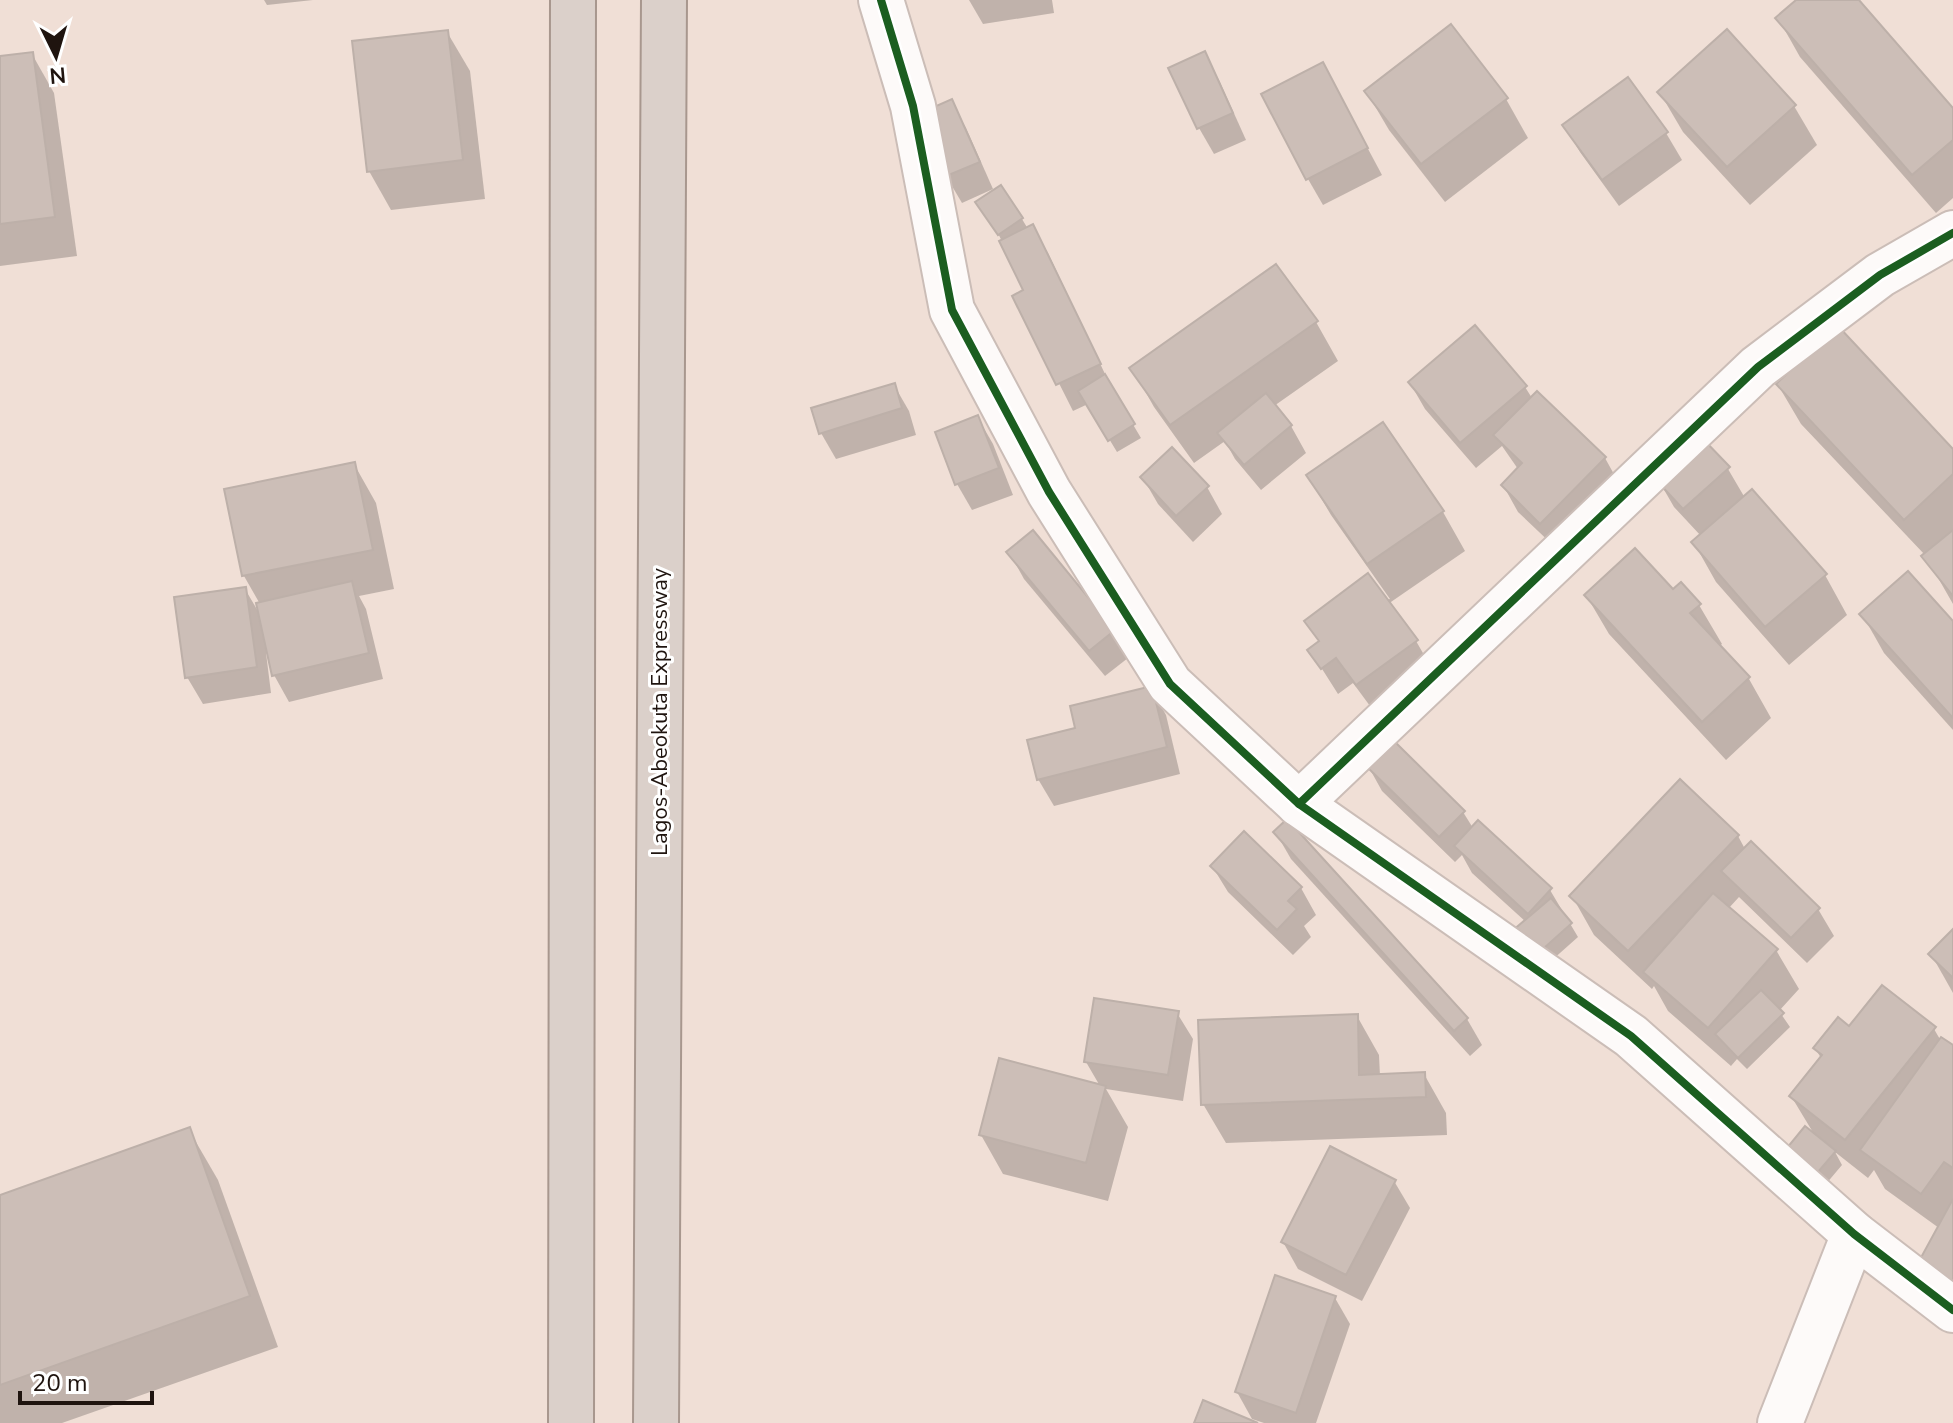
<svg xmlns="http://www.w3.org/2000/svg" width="1953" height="1423" viewBox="0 0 1953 1423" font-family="'Nunito Sans',sans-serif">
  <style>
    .shadow { fill: #0003 }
    .building { fill: #ccbeb7; stroke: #bdb0a9; stroke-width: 2 }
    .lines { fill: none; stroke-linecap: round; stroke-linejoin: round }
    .street-casing { stroke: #cbbdb7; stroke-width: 48 }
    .highway-casing { stroke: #a8978e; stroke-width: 48 }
    .street { stroke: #fdfaf9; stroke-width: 44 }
    .highway { stroke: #dbd0ca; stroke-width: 44 }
    .cycleway-casing { stroke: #fff; stroke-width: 13 }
    .cycleway { stroke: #1b5e20; stroke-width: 8 }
    .labels { text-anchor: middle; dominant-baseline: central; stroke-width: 6; stroke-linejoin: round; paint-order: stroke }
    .street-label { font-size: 22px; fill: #1f140f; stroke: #fff }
  </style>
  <rect width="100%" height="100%" fill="#f0dfd6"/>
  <g class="shadow">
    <polygon points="264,0 313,0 267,5"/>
    <polygon points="969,0 1052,0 1054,13 983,24"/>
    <polygon points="1799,0 1856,0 1953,111 1953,198 1936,213 1800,57 1778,18"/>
    <polygon points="447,32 470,71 485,199 391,210 369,171"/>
    <polygon points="1204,53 1219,80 1246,140 1214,154 1199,128"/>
    <polygon points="32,54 54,93 77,256 0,266 0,58"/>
    <polygon points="1628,80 1666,133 1682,160 1619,206 1580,152 1564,125"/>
    <polygon points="1337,91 1382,175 1323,205 1308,179"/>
    <polygon points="1366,91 1506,99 1528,138 1445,202 1389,130"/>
    <polygon points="1660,93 1794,106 1817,145 1750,205 1683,132"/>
    <polygon points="951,102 966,128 993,189 962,203 946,176"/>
    <polygon points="1022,219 1028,229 1032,227 1048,253 1113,391 1141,438 1117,452 1088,404 1073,411 1015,296 1026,291 994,225"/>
    <polygon points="1316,322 1338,361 1274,406 1291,426 1306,453 1261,490 1235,459 1225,441 1194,463 1154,407 1132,368"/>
    <polygon points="1410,383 1525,387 1532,398 1605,458 1620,485 1557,549 1518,512 1503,485 1518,469 1502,446 1476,468 1425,409"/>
    <polygon points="894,385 909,411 916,435 836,459 821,433"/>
    <polygon points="1778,385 1953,451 1953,604 1925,555 1801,424"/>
    <polygon points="978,418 993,444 1013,495 972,510 957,484"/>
    <polygon points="354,464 376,503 394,589 359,596 366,609 383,679 289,702 274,675 269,652 266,653 271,693 203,704 187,677 245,589 259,613 260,604 244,576"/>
    <polygon points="1728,469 1745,498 1825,575 1847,615 1789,665 1716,582 1694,543 1701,536 1674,507 1659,481"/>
    <polygon points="1308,476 1443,512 1465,551 1388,604 1416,641 1431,667 1373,710 1353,683 1338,694 1310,650 1320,643 1307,621 1390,599 1331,515"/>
    <polygon points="1143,478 1207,487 1222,514 1193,542 1158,504"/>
    <polygon points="1009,552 1113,631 1128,658 1105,676 1024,579"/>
    <polygon points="1673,592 1699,605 1722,644 1718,647 1749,679 1771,718 1726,760 1609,634 1586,595"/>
    <polygon points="1862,614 1953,624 1953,730 1884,653"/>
    <polygon points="1151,688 1166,715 1180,774 1054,806 1038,779 1078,730"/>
    <polygon points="1367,764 1463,812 1473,828 1550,890 1578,937 1542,969 1526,922 1472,873 1462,855 1455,862 1382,791"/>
    <polygon points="1276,833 1467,1019 1482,1045 1470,1056 1291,859"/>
    <polygon points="1738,836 1745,849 1818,909 1834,936 1807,963 1739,897 1728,909 1776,950 1799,989 1779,1011 1790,1027 1747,1069 1737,1059 1731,1066 1668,1011 1654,986 1652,989 1594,935 1572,896"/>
    <polygon points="1212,866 1301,888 1316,915 1304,926 1311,937 1293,955 1228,892"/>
    <polygon points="1953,932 1953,993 1931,954"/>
    <polygon points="1177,1013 1193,1039 1183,1101 1106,1089 1128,1127 1108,1201 1003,1174 981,1135 1100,1086 1086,1062"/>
    <polygon points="1357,1016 1379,1055 1380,1076 1424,1074 1446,1113 1447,1135 1226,1143 1203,1104"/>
    <polygon points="1849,1029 1934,1029 1941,1041 1953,1047 1953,1298 1936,1289 1939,1228 1885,1189 1874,1170 1868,1178 1835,1152 1842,1165 1820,1191 1791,1167 1814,1134 1791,1096 1821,1058 1815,1048"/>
    <polygon points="189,1130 218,1180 278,1347 62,1423 0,1423 0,1197"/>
    <polygon points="1394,1181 1410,1208 1362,1301 1298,1269 1283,1242"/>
    <polygon points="1335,1298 1350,1324 1316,1423 1264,1423 1252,1419 1237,1392"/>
  </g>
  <g class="building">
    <polygon points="1796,0 1859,0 1953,108 1953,140 1912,175 1775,18"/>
    <polygon points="1451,24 1508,98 1421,164 1364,91"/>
    <polygon points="1727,29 1796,105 1727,167 1657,92"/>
    <polygon points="448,30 463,160 367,172 352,41"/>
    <polygon points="1205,51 1233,113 1197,129 1168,68"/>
    <polygon points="33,52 55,217 0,224 0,56"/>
    <polygon points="1323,62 1368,148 1306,180 1261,94"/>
    <polygon points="1628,77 1668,132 1602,180 1562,125"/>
    <polygon points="952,99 980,162 944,177 916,115"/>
    <polygon points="1001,185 1023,218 998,235 975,202"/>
    <polygon points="1033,224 1101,364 1056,385 1012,296 1023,290 999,241"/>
    <polygon points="1276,264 1318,321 1170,425 1129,368"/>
    <polygon points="1475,325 1527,386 1460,443 1408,382"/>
    <polygon points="1838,326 1953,449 1953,474 1904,520 1776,384"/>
    <polygon points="1105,374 1135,424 1108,441 1078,391"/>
    <polygon points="895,383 902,408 819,434 811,408"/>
    <polygon points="1537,391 1606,457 1540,524 1501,485 1522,463 1493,435"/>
    <polygon points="1266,393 1292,425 1244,465 1217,433"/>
    <polygon points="978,415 999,468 955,485 935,432"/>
    <polygon points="1383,422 1444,511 1367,564 1306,475"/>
    <polygon points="1702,438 1730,467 1683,509 1656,480"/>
    <polygon points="1172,447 1209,486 1176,516 1140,477"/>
    <polygon points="355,462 373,550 242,576 224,489"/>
    <polygon points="1752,489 1827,574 1765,627 1691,542"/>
    <polygon points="1033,530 1115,630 1089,651 1006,552"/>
    <polygon points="1953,530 1953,596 1921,556"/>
    <polygon points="1635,548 1673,589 1681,582 1701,604 1690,613 1750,677 1702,722 1584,595"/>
    <polygon points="1908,571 1953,621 1953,718 1859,614"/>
    <polygon points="1368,573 1418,640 1356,685 1336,658 1321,669 1307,650 1319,641 1304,621"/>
    <polygon points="352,581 369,653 272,676 256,603"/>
    <polygon points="246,587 257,667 185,678 174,597"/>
    <polygon points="1152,686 1167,747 1037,780 1027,740 1075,728 1070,706"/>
    <polygon points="1391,738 1465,811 1439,837 1364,764"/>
    <polygon points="1680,779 1739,835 1628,951 1569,896"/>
    <polygon points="1287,819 1468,1018 1454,1031 1273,832"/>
    <polygon points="1478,820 1552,888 1528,914 1454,846"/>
    <polygon points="1244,831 1302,887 1288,901 1297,909 1277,930 1210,866"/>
    <polygon points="1751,841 1820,908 1791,938 1721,871"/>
    <polygon points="1713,893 1778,949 1708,1028 1643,972"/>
    <polygon points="1551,898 1572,923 1534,957 1512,931"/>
    <polygon points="1953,929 1953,978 1928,954"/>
    <polygon points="1882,985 1936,1027 1845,1140 1789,1096 1822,1055 1813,1048 1838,1017 1849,1026"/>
    <polygon points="1761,990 1784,1013 1738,1058 1715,1034"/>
    <polygon points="1094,998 1179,1011 1168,1075 1084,1062"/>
    <polygon points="1358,1014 1359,1075 1425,1072 1426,1097 1201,1105 1198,1020"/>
    <polygon points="1941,1037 1953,1045 1953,1168 1944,1162 1921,1194 1860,1150"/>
    <polygon points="999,1058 1106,1086 1086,1163 979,1135"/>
    <polygon points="1805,1126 1836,1151 1812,1179 1782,1154"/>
    <polygon points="190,1127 250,1296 0,1385 0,1195"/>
    <polygon points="1330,1146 1396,1180 1346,1275 1281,1242"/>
    <polygon points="1953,1199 1953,1281 1918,1263"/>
    <polygon points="1275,1275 1336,1296 1296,1413 1235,1392"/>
    <polygon points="1203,1400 1258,1423 1194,1423"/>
  </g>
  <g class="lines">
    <g class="street-casing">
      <g id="street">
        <polyline points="881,0 913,106 952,310 1049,492 1170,684 1299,804 1631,1036 1854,1234 1953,1310"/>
        <polyline points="1299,804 1758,367 1880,275 1953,233"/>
        <polyline points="1780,1423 1854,1234"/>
      </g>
    </g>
    <g class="highway-casing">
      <g id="highway">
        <polyline points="571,1423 573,0"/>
        <polyline points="656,1423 664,0"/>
      </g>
    </g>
    <use href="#street" class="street"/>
    <use href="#highway" class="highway"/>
    <g class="cycleway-casing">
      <g id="cycleway">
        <polyline points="881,0 913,106 952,310 1049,492 1170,684 1299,804 1631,1036 1854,1234 1953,1310"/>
        <polyline points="1299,804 1758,367 1880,275 1953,233"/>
      </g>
    </g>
    <use href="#cycleway" class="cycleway"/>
  </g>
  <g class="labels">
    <g class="street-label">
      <text transform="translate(660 712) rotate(-90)">Lagos-Abeokuta Expressway</text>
    </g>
  </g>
  <g transform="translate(56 56) rotate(175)" stroke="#ffffff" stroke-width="6" paint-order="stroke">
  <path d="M0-6L14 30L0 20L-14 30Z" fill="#1f140f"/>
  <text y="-12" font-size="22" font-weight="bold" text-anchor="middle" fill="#1f140f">N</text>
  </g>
  <path d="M20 1391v12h132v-12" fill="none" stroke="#1f140f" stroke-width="4"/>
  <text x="32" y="1391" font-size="24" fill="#1f140f" stroke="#ffffff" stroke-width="6" paint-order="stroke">20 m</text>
</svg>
